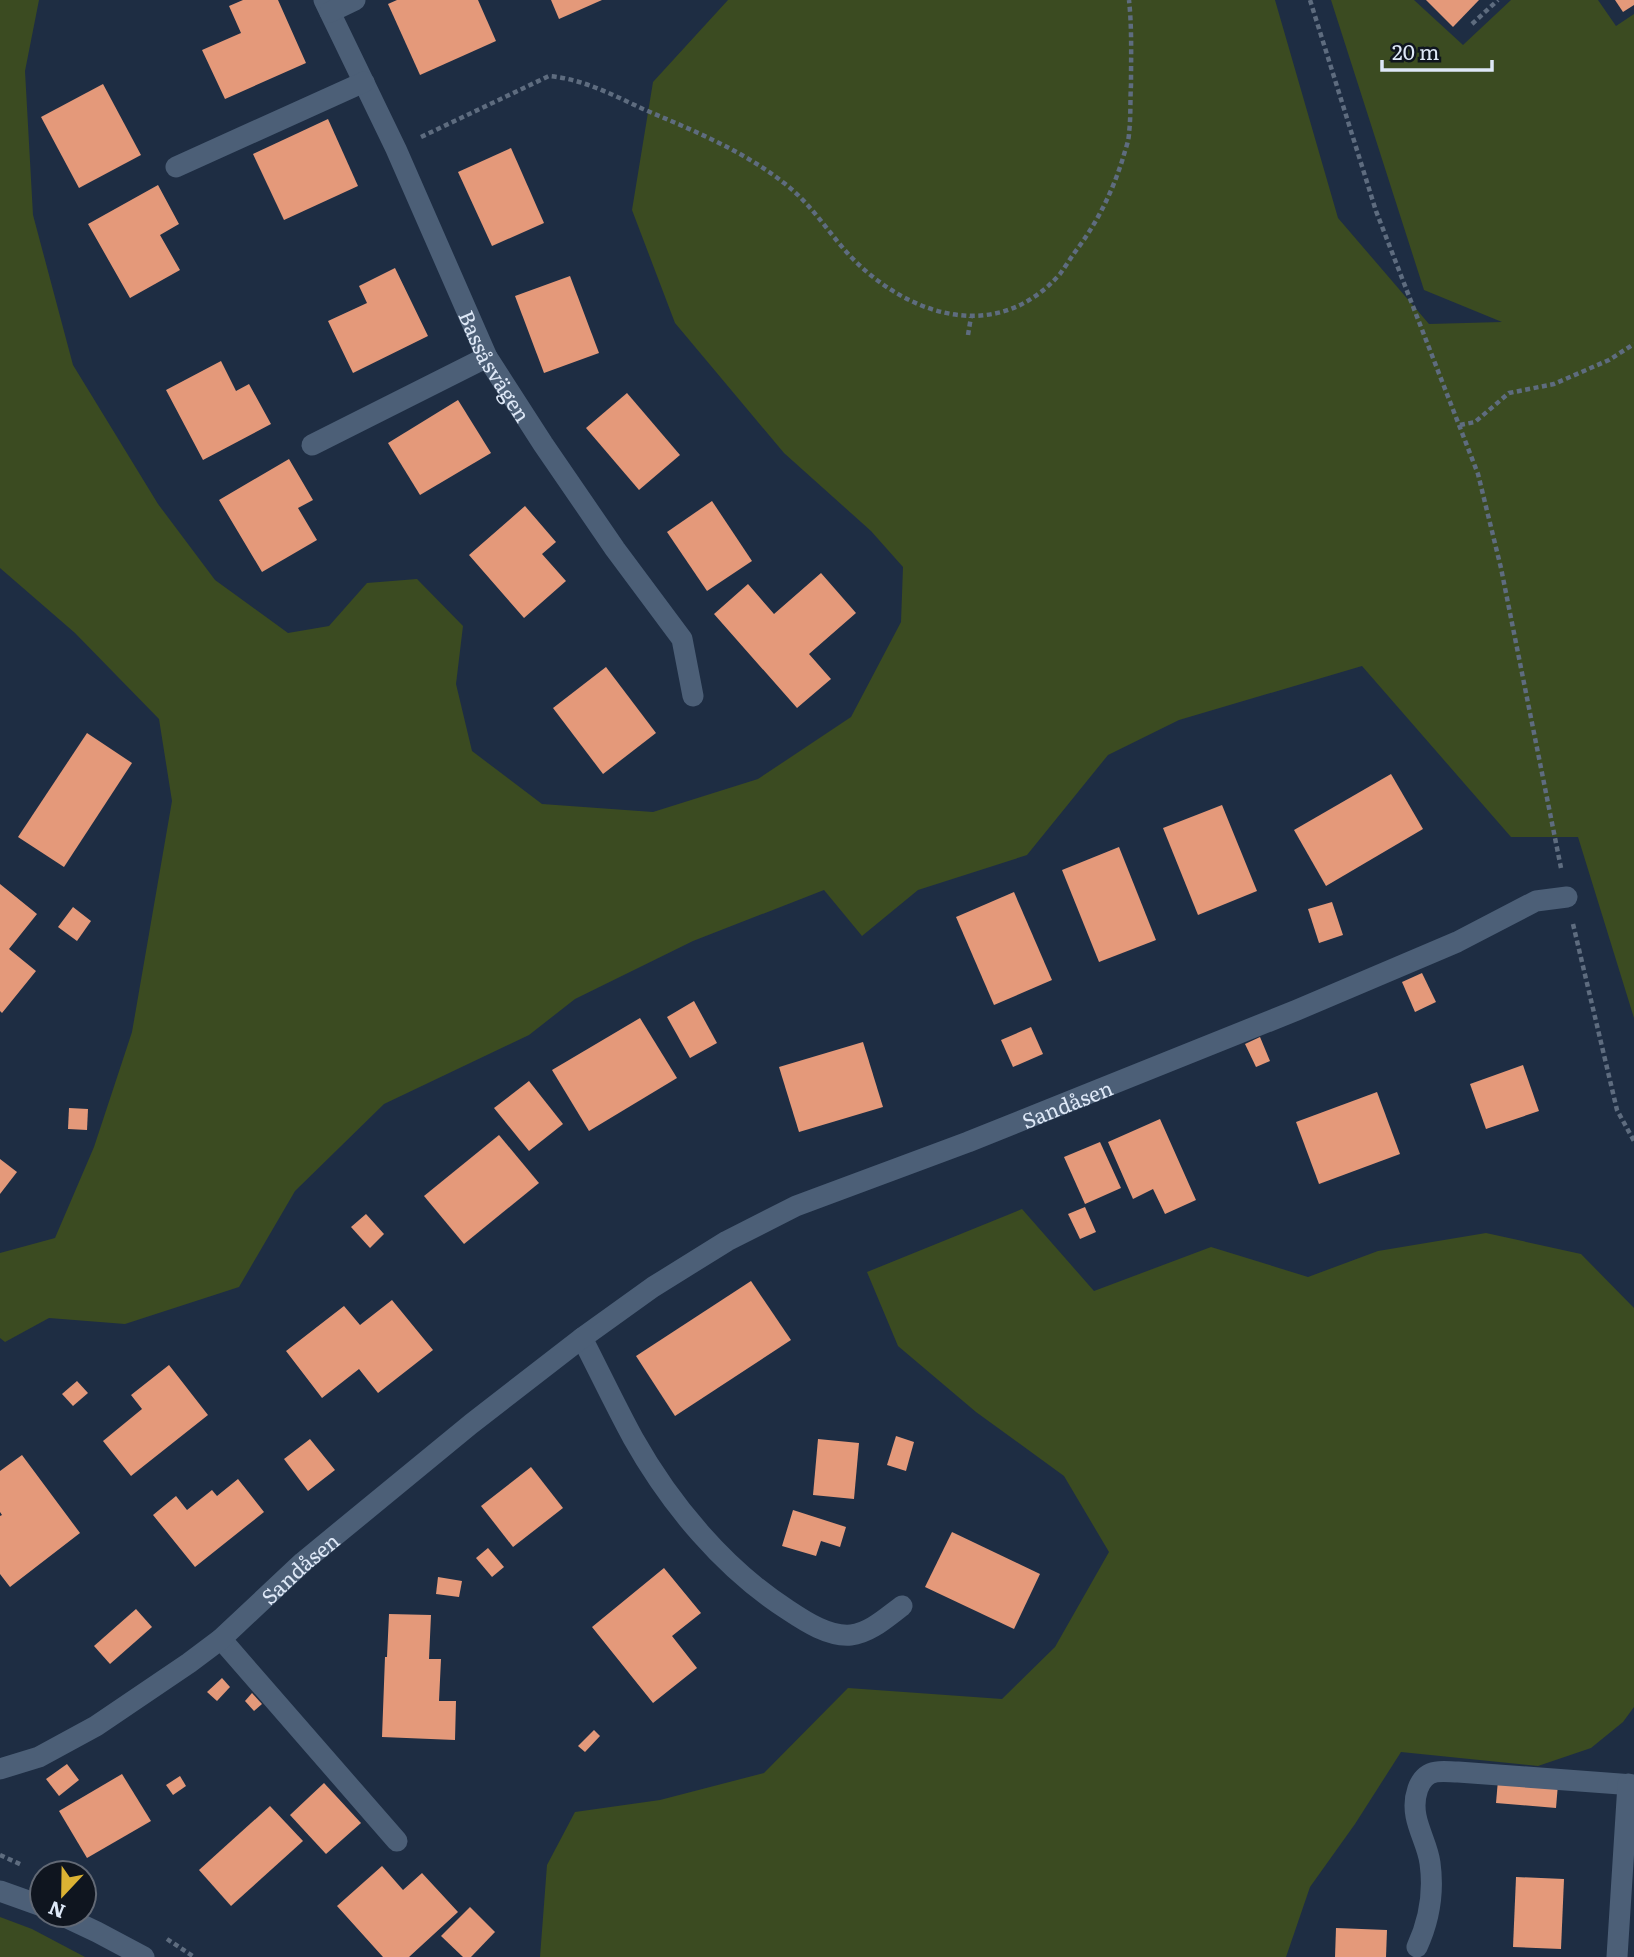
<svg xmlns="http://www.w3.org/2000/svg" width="1634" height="1957" viewBox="0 0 1634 1957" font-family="Literata,serif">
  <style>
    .green { fill: #3b4b21 }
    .building { fill: #e4997a }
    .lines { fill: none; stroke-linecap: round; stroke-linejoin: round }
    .path { stroke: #5e6c7f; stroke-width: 4.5; stroke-dasharray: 5 3.5; stroke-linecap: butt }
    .minor { stroke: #4c5f77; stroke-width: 21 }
    .labels { text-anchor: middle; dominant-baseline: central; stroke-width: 7; stroke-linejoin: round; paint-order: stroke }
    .street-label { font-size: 21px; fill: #dee8f7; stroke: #0f151f }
  </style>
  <rect width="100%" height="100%" fill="#1e2d43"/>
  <g class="green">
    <polygon points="0,0 39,0 25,71 33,215 73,365 158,504 215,580 288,633 329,626 367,583 417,579 463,626 456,684 472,751 542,804 653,812 758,779 851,717 901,622 903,567 871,531 784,453 675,323 632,210 653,82 728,0 1275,0 1338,218 1429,324 1502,322 1424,290 1331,0 1414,0 1463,45 1511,0 1598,0 1616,26 1634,14 1634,1018 1578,837 1511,837 1362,666 1179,720 1108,755 1027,855 918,890 862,936 824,890 693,941 575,999 529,1035 384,1104 295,1191 239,1287 125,1324 49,1318 5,1342 0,1338 0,1253 55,1238 94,1147 132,1032 172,801 159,719 75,633 0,568"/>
    <polygon points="1022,1209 1094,1291 1211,1247 1308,1277 1378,1251 1486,1233 1581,1254 1634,1308 1634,1707 1623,1722 1591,1748 1538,1766 1401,1752 1355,1824 1310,1887 1286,1957 540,1957 547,1865 575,1812 660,1800 764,1773 848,1688 1002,1699 1055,1647 1109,1552 1064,1476 976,1412 898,1346 867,1272"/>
    <polygon points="0,1917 32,1929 85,1957 0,1957"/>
  </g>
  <g class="building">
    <polygon points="243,0 278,0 306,63 225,99 202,50 241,33 229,6"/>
    <polygon points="397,0 478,0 496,41 420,75 388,4"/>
    <polygon points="551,0 602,0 559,19"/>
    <polygon points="1426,0 1479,0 1453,27"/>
    <polygon points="1615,0 1634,0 1634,5 1623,12"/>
    <polygon points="103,84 141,155 79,188 41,117"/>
    <polygon points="328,119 358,186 284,220 253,154"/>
    <polygon points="511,148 544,223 492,246 458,172"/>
    <polygon points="158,185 179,224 160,235 180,270 130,298 88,224"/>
    <polygon points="395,268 428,336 353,373 328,321 367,303 359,286"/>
    <polygon points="570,276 599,353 544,373 515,296"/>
    <polygon points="221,361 236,391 249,384 271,424 203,460 166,390"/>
    <polygon points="627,393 680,455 639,490 586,428"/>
    <polygon points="458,400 491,453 420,495 388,443"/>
    <polygon points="289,459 313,500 298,508 317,540 262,572 219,500"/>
    <polygon points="712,501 752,561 707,591 667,532"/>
    <polygon points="525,506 556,542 542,554 566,581 524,618 469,555"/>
    <polygon points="821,573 856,613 809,654 831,679 797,708 714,614 748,584 774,614"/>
    <polygon points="606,667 656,733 603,774 553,708"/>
    <polygon points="87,733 132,763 64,867 18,837"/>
    <polygon points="1391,774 1423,829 1326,886 1294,830"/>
    <polygon points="1222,805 1257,891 1198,915 1163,828"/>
    <polygon points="1119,847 1156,940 1099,962 1062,870"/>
    <polygon points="0,884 37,914 9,949 36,971 2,1013 0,1011"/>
    <polygon points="1014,892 1052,980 994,1005 956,917"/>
    <polygon points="1332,902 1343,935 1319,943 1308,909"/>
    <polygon points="73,907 91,921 77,941 58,927"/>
    <polygon points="1422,973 1436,1002 1415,1012 1402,982"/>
    <polygon points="694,1001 717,1043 690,1058 667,1017"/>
    <polygon points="640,1018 677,1078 589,1131 552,1070"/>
    <polygon points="1031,1027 1043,1054 1013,1067 1001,1040"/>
    <polygon points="1260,1037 1270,1061 1256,1067 1245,1044"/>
    <polygon points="863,1042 883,1107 799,1132 779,1067"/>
    <polygon points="1523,1065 1539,1111 1486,1129 1470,1084"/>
    <polygon points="529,1081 563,1124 529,1151 494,1108"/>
    <polygon points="1377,1092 1400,1154 1319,1184 1296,1122"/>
    <polygon points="69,1108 88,1109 87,1130 68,1129"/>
    <polygon points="1160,1119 1196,1200 1165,1214 1153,1189 1133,1199 1108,1142"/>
    <polygon points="499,1135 539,1183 464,1244 424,1196"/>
    <polygon points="1100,1142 1121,1188 1085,1204 1064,1157"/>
    <polygon points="0,1159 17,1172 0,1194"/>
    <polygon points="1085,1207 1096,1232 1080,1239 1068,1214"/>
    <polygon points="366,1214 384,1234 370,1248 351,1227"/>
    <polygon points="751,1281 791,1340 675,1416 636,1356"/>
    <polygon points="392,1300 433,1350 378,1393 359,1369 322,1398 286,1351 344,1306 360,1325"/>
    <polygon points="169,1365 208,1415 131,1476 103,1441 142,1409 131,1395"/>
    <polygon points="77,1381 88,1393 73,1406 62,1394"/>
    <polygon points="896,1436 914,1442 906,1471 887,1465"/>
    <polygon points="310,1439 335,1470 308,1491 284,1459"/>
    <polygon points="818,1439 859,1443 854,1499 813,1495"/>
    <polygon points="22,1455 80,1533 10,1587 0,1574 0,1516 2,1515 0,1512 0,1471"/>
    <polygon points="531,1467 563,1508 513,1547 481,1506"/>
    <polygon points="238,1479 264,1512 195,1567 153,1515 176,1496 187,1510 212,1490 217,1496"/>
    <polygon points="793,1510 846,1527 840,1547 821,1541 816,1556 782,1546"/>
    <polygon points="952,1532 1040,1574 1014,1629 925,1587"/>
    <polygon points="488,1548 504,1567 492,1577 476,1558"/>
    <polygon points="664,1568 701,1613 672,1636 697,1668 653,1703 592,1627"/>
    <polygon points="438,1577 462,1581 459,1597 436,1594"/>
    <polygon points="136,1609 152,1627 110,1664 94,1646"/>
    <polygon points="389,1614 431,1615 429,1659 441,1659 439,1701 456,1701 455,1740 382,1737 385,1657 387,1657"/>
    <polygon points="222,1678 230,1687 217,1701 207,1692"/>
    <polygon points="252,1693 262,1704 254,1711 245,1701"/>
    <polygon points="594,1730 600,1736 585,1752 578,1746"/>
    <polygon points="67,1764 79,1780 59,1796 46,1779"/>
    <polygon points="122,1774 151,1821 87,1858 59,1811"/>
    <polygon points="180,1776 186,1786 173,1795 166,1785"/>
    <polygon points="1498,1780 1558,1784 1556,1808 1496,1803"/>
    <polygon points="324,1783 361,1823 326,1854 290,1815"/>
    <polygon points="270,1806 303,1841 231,1906 199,1870"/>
    <polygon points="382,1866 403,1890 422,1873 458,1912 409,1957 383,1957 337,1906"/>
    <polygon points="1516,1877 1564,1879 1561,1949 1513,1947"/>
    <polygon points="470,1907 495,1932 471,1957 463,1957 441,1936"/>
    <polygon points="1336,1928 1387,1930 1386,1957 1335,1957"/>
  </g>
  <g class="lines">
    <g class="path">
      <polyline points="1310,0 1376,211 1478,474 1501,568 1561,868"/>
      <polyline points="1472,24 1498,0"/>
      <path d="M421,137L549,76C583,79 613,95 643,109C692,130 742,150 784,183C813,205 830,236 855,261C913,318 999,343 1060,274C1065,267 1070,259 1075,252C1097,223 1112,193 1123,158C1125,150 1129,141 1129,133C1131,117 1130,100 1131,85C1131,56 1132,28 1129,0"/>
      <polyline points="968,335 971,317"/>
      <polyline points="1460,425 1475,422 1509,393 1554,384 1609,360 1634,344"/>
      <polyline points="1573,924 1617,1110 1634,1141"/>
      <polyline points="0,1855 22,1865"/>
      <polyline points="167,1939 194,1957"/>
    </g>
    <g class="minor">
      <path id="s1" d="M324,0L396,149L487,357L543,444L615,549L682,639L693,696"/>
      <polyline points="330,12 355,0"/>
      <polyline points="176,167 364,82"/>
      <polyline points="312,445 487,357"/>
      <path d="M582,1338C599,1371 615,1405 633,1438C670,1504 724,1569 788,1610C806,1622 829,1637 851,1635C870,1633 887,1617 902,1606"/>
      <polyline points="221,1639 397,1841"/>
      <path id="s2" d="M0,1769L39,1757L96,1726L189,1663L221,1639L303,1562L471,1424L582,1338L653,1287L727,1241L796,1206L968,1142L1297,1010L1457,942L1536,901L1567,897"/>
      <polyline points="0,1891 42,1906"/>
      <polyline points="61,1915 97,1932 144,1957"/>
      <path d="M1417,1947C1429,1921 1434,1892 1430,1863C1428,1847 1419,1832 1416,1816C1413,1800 1417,1775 1436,1772C1443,1771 1451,1772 1458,1772L1634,1785"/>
      <polyline points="1617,1957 1628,1784"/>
    </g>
  </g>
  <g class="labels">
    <g class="street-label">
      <text stroke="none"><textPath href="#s1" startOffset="404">Bassåsvägen</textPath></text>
      <text stroke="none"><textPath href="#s2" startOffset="1270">Sandåsen</textPath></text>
      <text stroke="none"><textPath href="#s2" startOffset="364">Sandåsen</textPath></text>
    </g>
  </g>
  <g transform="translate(63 1894) rotate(202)"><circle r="33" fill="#0f151f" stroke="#626975" stroke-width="2"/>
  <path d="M0-5L12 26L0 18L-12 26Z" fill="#dbb233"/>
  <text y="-10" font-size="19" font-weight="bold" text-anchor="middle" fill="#dee8f7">N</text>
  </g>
  <path d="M1382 60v10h110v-10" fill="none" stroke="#dee8f7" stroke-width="3.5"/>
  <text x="1392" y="60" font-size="21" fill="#dee8f7" stroke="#0f151f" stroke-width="5" paint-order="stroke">20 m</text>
</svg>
